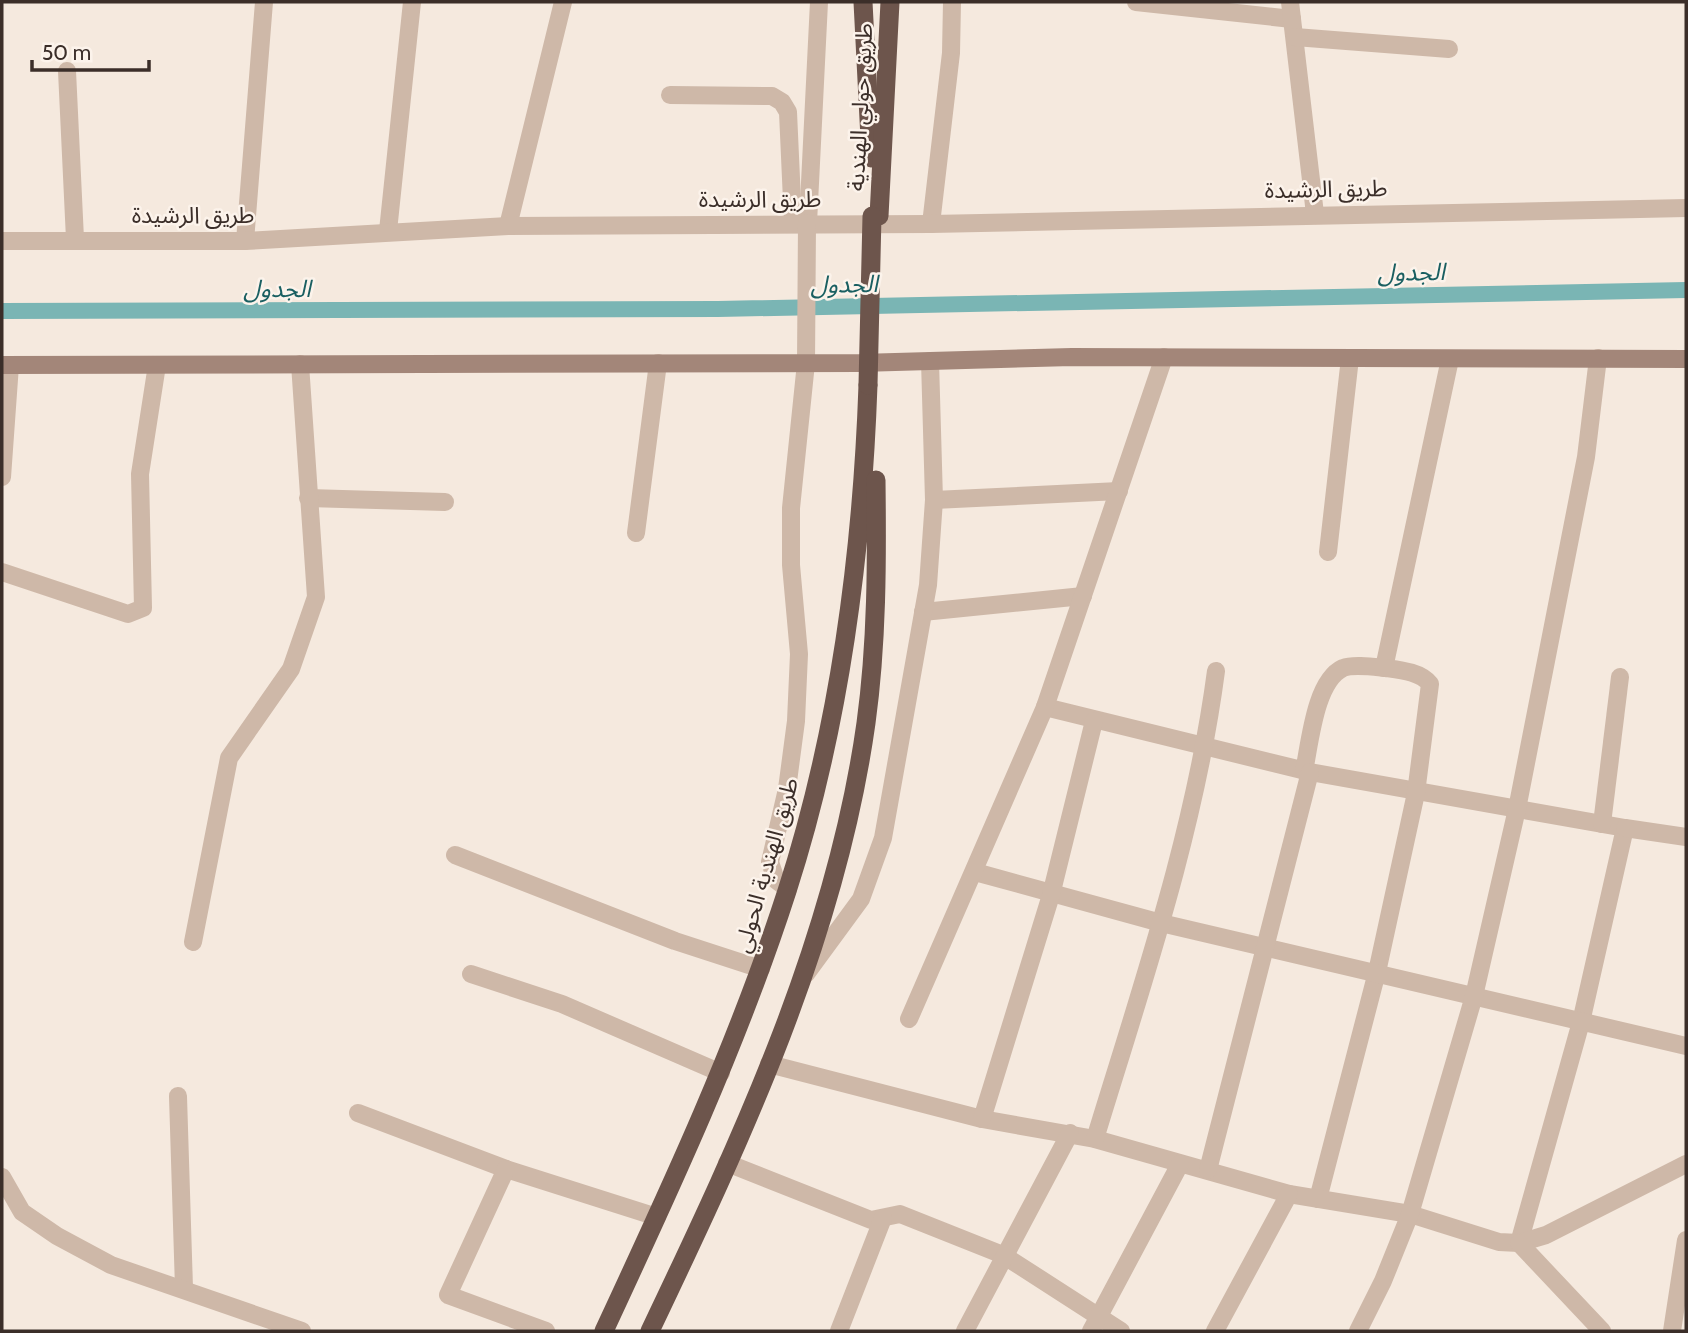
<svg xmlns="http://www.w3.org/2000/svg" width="1688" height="1333" viewBox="0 0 1688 1333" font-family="Cabin,'Noto Sans Arabic',sans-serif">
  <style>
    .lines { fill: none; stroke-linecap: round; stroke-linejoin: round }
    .canal { stroke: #7ab5b4; stroke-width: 16 }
    .minor { stroke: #ceb8a8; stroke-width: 18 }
    .tertiary { stroke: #ceb8a8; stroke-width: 18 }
    .secondary { stroke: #a38679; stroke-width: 18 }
    .trunk { stroke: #6d554c; stroke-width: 19 }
    .trunk-bridge { stroke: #6d554c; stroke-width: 19 }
    .labels { text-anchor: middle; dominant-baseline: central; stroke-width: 5; stroke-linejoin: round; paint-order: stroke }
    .street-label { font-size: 23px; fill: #3b2e29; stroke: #fcf3eb }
    .water-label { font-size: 24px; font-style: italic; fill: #1a5f61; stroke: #fcf3eb }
  </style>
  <rect width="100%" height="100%" fill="#f5e9de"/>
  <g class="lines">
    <polyline class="canal" points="2,311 718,309 1686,290"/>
    <g class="minor">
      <polyline points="1136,2 1292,19"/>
      <polyline points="1290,2 1315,214"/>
      <polyline points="1295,37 1449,49"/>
      <polyline points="67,71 75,239"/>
      <polyline points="670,95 772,96 782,102 788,112 793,223"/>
      <polyline points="508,226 563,2"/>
      <polyline points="388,231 412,2"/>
      <polyline points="245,241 264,2"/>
      <polyline points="2,477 10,365"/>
      <polyline points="308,498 445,502"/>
      <polyline points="934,500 1119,491"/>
      <polyline points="636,533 658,363"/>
      <polyline points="1328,552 1350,358"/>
      <polyline points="2,572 128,614 143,608 140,474 157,365"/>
      <polyline points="923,612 1083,596"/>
      <polyline points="1384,668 1450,359"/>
      <polyline points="1045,707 1310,772 1625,828 1581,1022 1519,1243"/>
      <path d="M1304,771C1310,743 1315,681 1343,668C1353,664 1375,667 1386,668C1401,670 1421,672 1430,684L1416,793L1377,972L1318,1199"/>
      <polyline points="1602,824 1620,677"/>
      <polyline points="1625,828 1686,837"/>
      <polyline points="455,855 675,941 761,969"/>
      <polyline points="975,872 1161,923 1686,1046"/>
      <polyline points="788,889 776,880 770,862 787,789 796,721 799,654 791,565 791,508 806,363"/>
      <polyline points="193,942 229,758 291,669 316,597 300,364"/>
      <polyline points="471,974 562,1004 721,1073"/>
      <polyline points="806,974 861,899 883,838 928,585 934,500 930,361"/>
      <polyline points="909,1019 1045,707 1164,357"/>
      <polyline points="769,1064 982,1119 1095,1139 1289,1194 1410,1214 1499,1242 1519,1243 1546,1235 1686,1164"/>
      <polyline points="178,1096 184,1288"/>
      <polyline points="358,1113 506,1169 657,1217"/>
      <polyline points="982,1119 1051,895 1094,721"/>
      <path d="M1095,1139C1142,985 1195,831 1216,671"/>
      <polyline points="727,1163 871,1220 900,1214 1003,1255 1121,1331"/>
      <polyline points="506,1169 448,1295 546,1331"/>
      <polyline points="1208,1170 1310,772"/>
      <polyline points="2,1177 22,1212 57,1236 111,1265 302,1331"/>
      <polyline points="1519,1243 1602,1331"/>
      <polyline points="839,1331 883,1218"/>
      <polyline points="965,1331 1070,1133"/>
      <polyline points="1091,1331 1180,1164"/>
      <polyline points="1215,1331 1289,1194"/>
      <polyline points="1358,1331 1383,1281 1410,1214 1474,996 1517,809 1586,457 1598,358"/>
    </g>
    <g class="tertiary">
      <polyline points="808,223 819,2"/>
      <polyline points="931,224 951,53 952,2"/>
      <polyline points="2,241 245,241 508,226 931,224 1686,208"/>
      <polyline points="806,363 807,223"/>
      <polyline points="1672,1331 1686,1240"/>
    </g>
    <polyline class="secondary" points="2,365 860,363 1072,357 1686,359"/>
    <g class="trunk">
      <polyline points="863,2 871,158"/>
      <polyline points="879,216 890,2"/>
      <path d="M604,1331C671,1187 738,1043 787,891C840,727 862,556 868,385"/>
      <path d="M650,1331C742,1138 836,938 866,723C877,643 877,561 876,480"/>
    </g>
    <polyline class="trunk-bridge" points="868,385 872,216"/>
  </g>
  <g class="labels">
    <g class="street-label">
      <text transform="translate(860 107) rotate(-87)">طريق حولي الهندية</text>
      <text transform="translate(1326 189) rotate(-1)">طريق الرشيدة</text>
      <text x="760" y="199">طريق الرشيدة</text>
      <text x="193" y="215">طريق الرشيدة</text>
      <text transform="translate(766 865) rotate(-74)">طريق الهندية الحولي</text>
    </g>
    <g class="water-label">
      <text transform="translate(1411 272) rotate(-1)">الجدول</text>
      <text transform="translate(844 284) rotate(-1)">الجدول</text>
      <text x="277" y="288">الجدول</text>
    </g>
  </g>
  <rect width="1688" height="1333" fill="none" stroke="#3b2e29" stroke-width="7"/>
  <path d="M32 60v10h117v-10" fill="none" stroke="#3b2e29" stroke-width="3.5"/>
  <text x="42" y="60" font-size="21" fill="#3b2e29" stroke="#fcf3eb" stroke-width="5" paint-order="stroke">50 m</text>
</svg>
